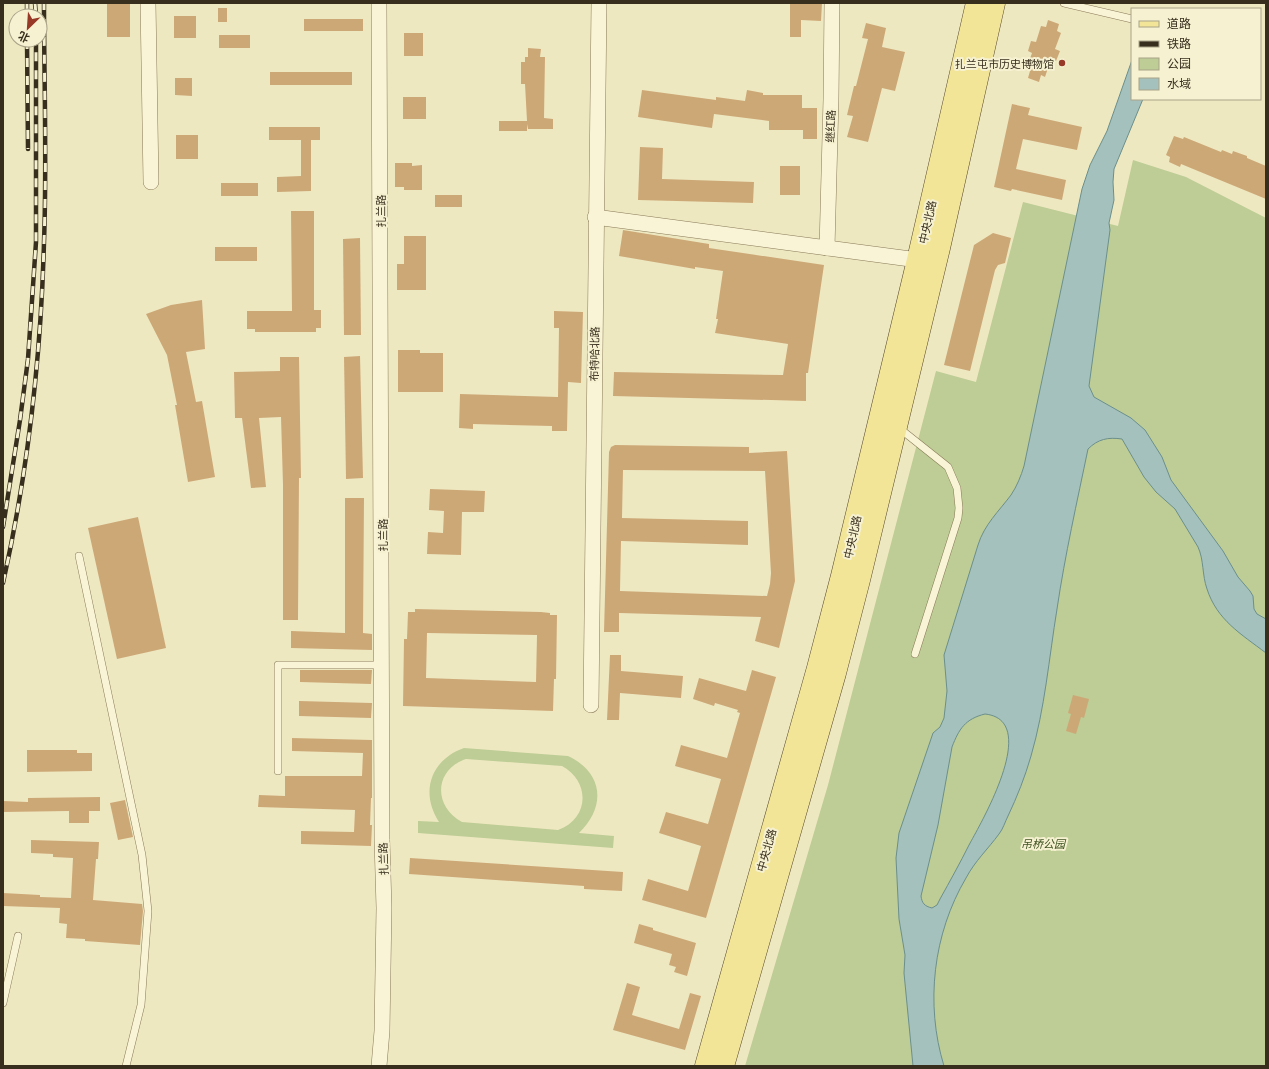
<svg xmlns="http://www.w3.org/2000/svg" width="1269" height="1069" viewBox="0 0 1269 1069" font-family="'Noto Serif','Noto Sans SC',serif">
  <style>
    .green { fill: #bdcd95; fill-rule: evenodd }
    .water { fill: #a4c1bd; stroke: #6b8f8c; fill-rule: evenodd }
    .building { fill: #cda877; fill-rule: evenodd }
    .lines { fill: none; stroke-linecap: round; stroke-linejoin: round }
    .lane-casing { stroke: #887a59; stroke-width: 8 }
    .street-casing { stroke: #887a59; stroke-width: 16 }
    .primary-casing { stroke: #56472d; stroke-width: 23 }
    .lane { stroke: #f9f4d5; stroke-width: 7 }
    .street { stroke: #f9f4d5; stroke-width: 15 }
    .primary { stroke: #f2e598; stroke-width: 22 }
    .rail-casing { stroke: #382e1d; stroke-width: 4.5 }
    .rail { stroke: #f6f1d1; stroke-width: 3; stroke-dasharray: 9; stroke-linecap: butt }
    .poi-dot { fill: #983928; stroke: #f6f1d1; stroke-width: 1.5 }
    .labels { text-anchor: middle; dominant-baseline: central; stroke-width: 4; stroke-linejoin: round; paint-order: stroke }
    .poi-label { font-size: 11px; fill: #382e1d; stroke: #f6f1d1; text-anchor: end }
    .street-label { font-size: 11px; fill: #382e1d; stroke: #f6f1d1 }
    .park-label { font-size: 11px; font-style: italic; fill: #405423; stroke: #f6f1d1 }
  </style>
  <rect width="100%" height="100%" fill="#eee8c1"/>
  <g class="green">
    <polygon points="1133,160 1186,177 1266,218 1266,1066 745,1066 828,785 936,371 976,382 1023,202 1118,226"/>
    <path d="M464,748L568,756C604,773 606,807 579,833L614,836L613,848L418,833V821L439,822C420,793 430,760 464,748ZM466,759L562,766C591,782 589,819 558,830L462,822C433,806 434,770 466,759Z"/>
  </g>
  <path class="water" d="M1132,60V99H1143L1114,169L1113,182L1114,200L1109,223L1110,230L1089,386L1094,397L1131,418L1145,430L1162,457L1171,480L1223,551L1238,577L1250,591L1253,596L1254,609L1257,614L1266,619V653C1241,634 1217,620 1207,589C1202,575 1204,560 1198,547L1175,509L1156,492L1144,477L1122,439C1108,437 1098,439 1088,449C1077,502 1065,555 1057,609C1049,658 1045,708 1031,756C1025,777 1017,797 1008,816C1005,822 1003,829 999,834C988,849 975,861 966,878C933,934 925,1004 944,1066H913L904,973L905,955L899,919L896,858L899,833L933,733L940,727L944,718L947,691L944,655L978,545C984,525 999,511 1011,495C1017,486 1021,476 1024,466L1082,189L1090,165L1107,131ZM985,714C1041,720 982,821 969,845C960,863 950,881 940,899L937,905L932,908C924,906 922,903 921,896L938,825L952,747C959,729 965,719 985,714Z"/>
  <g class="building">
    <rect x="107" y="3" width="23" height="34"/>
    <polygon points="790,3 822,3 821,21 801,20 801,37 790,37"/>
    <rect x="218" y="8" width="9" height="14"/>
    <rect x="174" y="16" width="22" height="22"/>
    <rect x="304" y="19" width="59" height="12"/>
    <polygon points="1048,20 1059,24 1057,31 1061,33 1055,49 1060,51 1056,61 1051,59 1045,77 1041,75 1039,82 1028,78 1030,71 1026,70 1032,53 1028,51 1031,41 1036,42 1041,26 1046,27"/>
    <polygon points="866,23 886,28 882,47 905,52 895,91 882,88 868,142 847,137 853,116 847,115 854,86 856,86 868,39 862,38"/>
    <rect x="404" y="33" width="19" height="23"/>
    <rect x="219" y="35" width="31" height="13"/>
    <polygon points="528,48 541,49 540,57 545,57 544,118 553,119 553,129 528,129 527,124 527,131 499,131 499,121 527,121 525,84 521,84 521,62 525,62 525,57 528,57"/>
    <rect x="270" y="72" width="82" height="13"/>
    <polygon points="175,78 192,78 192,96 175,95"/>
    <polygon points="642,90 716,100 716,97 745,101 747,90 763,93 763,95 802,95 802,108 817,108 817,139 803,139 803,130 769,130 769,121 714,114 712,128 638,117"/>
    <rect x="403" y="97" width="23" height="22"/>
    <polygon points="1012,104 1030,108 1028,115 1082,127 1077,150 1023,139 1016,169 1066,180 1062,200 1012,189 1011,191 994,187"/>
    <polygon points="269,127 320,127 320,140 311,140 311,191 277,192 277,177 301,176 301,140 269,140"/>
    <rect x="176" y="135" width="22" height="24"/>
    <polygon points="1174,136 1183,139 1184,137 1221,152 1222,150 1232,154 1233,151 1247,156 1247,158 1266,166 1266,199 1181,164 1180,167 1169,162 1170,157 1166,155"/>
    <polygon points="640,147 663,148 662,179 754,182 753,203 638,200"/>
    <polygon points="395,163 412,163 412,166 422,165 422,190 404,190 404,187 395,187"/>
    <rect x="780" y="166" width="20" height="29"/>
    <rect x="221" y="183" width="37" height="13"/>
    <rect x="435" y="195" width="27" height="12"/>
    <polygon points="291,211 314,211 314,310 321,310 321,328 316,328 316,332 255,332 255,329 247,329 247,311 292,311"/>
    <polygon points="623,230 709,244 709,248 824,265 808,373 806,373 806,401 613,396 614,372 783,375 788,344 715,333 718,319 716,319 723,271 695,267 695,269 619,256"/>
    <polygon points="993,233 1011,238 1005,263 998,265 995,270 970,371 944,365 974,245"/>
    <polygon points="404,236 426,236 426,290 397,290 397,264 404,264"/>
    <polygon points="360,238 361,335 344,335 343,239"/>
    <rect x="215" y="247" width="42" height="14"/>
    <polygon points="202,300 205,349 186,352 196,402 202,401 215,477 188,482 175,405 177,405 167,355 146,314 171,305"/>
    <polygon points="554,311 583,312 581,383 568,382 567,431 552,431 552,426 473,424 473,429 459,428 460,394 558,397 559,328 554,328"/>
    <polygon points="398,350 420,350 420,353 443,353 443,392 398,392"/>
    <polygon points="360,356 363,478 346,479 344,357"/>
    <polygon points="280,357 299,357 301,478 299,478 298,620 283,620 283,485 281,417 259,418 266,487 251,488 242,418 235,418 234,372 280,371"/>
    <path d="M615,445L749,447V453L787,451L795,581L779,648L755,641L761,617L619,613V632H604L609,452L611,447ZM623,470L765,471L771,573L770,584L767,596L620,591L621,541L748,545V521L622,518Z"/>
    <polygon points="430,489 485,491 484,512 462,512 461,555 427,554 428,532 443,533 444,511 429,510"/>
    <polygon points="345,498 364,498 363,633 372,634 372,650 291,648 291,631 345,633"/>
    <polygon points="138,517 166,648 117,659 88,528"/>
    <path d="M415,609L541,612L550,613V615H557L556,679H554L553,711L403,706L404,639H407L408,612H415ZM427,633L537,635L536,682L426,678Z"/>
    <polygon points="610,655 621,655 621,671 683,676 681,698 620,693 619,720 607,720"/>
    <polygon points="300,670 372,670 371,684 300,682"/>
    <polygon points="752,670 776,677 706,918 642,900 648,879 688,891 701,846 659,833 666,812 708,824 721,779 675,766 681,745 727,758 740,713 737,712 738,710 715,703 714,706 693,699 699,678 746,691"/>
    <polygon points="1073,695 1089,699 1084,718 1081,717 1076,734 1066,731 1071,714 1068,713"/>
    <polygon points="299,701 372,703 371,718 299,716"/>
    <polygon points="292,738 372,740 372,798 371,798 370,825 372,825 371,846 301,844 301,831 354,832 355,810 258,807 259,795 285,796 285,776 362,776 363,753 292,751"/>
    <polygon points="27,750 77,750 77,753 92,753 92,771 27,772"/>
    <polygon points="100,797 100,811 89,811 89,823 69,823 69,811 3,812 3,801 28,802 28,798"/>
    <polygon points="125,800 133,837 118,840 110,803"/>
    <polygon points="31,840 99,842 98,859 96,859 93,900 142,904 143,911 140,945 85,941 85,939 66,938 67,924 59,923 60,908 3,906 3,893 40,895 40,897 71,898 73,858 53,857 53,854 31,853"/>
    <polygon points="410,858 623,872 622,891 584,889 584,886 409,874"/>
    <polygon points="639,924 653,928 653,930 696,943 687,976 674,972 676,967 669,965 672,954 634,943"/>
    <polygon points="627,983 640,987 632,1015 679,1029 690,993 701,996 685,1050 613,1030"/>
  </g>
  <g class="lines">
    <g class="lane-casing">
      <g id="lane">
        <polyline points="1064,3 1132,19"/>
        <polyline points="899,428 948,467 957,488 959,508 958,518 915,654"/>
        <polyline points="79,556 142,855 148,911 141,1005 126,1066"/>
        <polyline points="278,771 278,665 382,665"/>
        <polyline points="3,1003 18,936"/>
      </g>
    </g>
    <g class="street-casing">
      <g id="street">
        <polyline points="148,3 151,182"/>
        <polyline points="379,3 382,840 384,908 382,1031 379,1066"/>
        <polyline points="595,217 918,260"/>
        <polyline points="827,248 831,99 832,3"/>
        <polyline points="591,705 599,3"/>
      </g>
    </g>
    <g class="primary-casing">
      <g id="primary">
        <polyline points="706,1066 818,668 842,576 918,260 977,3"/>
        <polyline points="723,1066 835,673 859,580 939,248 994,3"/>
      </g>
    </g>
    <use href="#lane" class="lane"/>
    <use href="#street" class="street"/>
    <use href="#primary" class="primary"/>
    <g class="rail-casing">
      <g id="rail">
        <polyline points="27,3 27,16"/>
        <polyline points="35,3 36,16"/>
        <polyline points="27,40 28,149"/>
        <polyline points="3,527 20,420 28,359 36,242 36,40"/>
        <path d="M3,583C28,471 41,356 44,242C47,162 44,82 44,3"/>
      </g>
    </g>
    <use href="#rail" class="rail"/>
  </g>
  <circle class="poi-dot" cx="1062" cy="63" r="4"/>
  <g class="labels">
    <g class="poi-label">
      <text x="1054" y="63">扎兰屯市历史博物馆</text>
    </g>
    <g class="street-label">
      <text transform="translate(830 126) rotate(-88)">继红路</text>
      <text transform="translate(380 211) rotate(-90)">扎兰路</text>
      <text transform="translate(927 222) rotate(-77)">中央北路</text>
      <text transform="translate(594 354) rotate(-89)">布特哈北路</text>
      <text transform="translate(382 535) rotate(-90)">扎兰路</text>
      <text transform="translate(852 537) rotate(-77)">中央北路</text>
      <text transform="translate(766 850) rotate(-74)">中央北路</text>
      <text transform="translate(383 859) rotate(-92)">扎兰路</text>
    </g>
    <g class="park-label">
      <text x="1043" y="843">吊桥公园</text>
    </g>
  </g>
  <rect width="1269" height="1069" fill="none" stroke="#382e1d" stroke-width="8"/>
  <rect x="1131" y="8" width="130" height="92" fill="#f6f1d1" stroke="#aaa389"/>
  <rect x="1139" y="21" width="20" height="6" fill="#f2e598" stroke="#aaa389"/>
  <text x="1167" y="28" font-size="12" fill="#382e1d">道路</text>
  <rect x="1139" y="41" width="20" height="6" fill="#382e1d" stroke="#aaa389"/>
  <text x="1167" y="48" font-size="12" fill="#382e1d">铁路</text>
  <rect x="1139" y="58" width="20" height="12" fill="#bdcd95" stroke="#aaa389"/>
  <text x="1167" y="68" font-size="12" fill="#382e1d">公园</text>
  <rect x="1139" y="78" width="20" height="12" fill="#a4c1bd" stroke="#aaa389"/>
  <text x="1167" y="88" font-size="12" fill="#382e1d">水域</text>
  <g transform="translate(28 28) rotate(205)"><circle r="19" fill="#f6f1d1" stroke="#aaa389"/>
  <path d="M0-3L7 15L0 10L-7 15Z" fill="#983928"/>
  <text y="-6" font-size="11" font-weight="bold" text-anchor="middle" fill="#382e1d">北</text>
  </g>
</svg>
